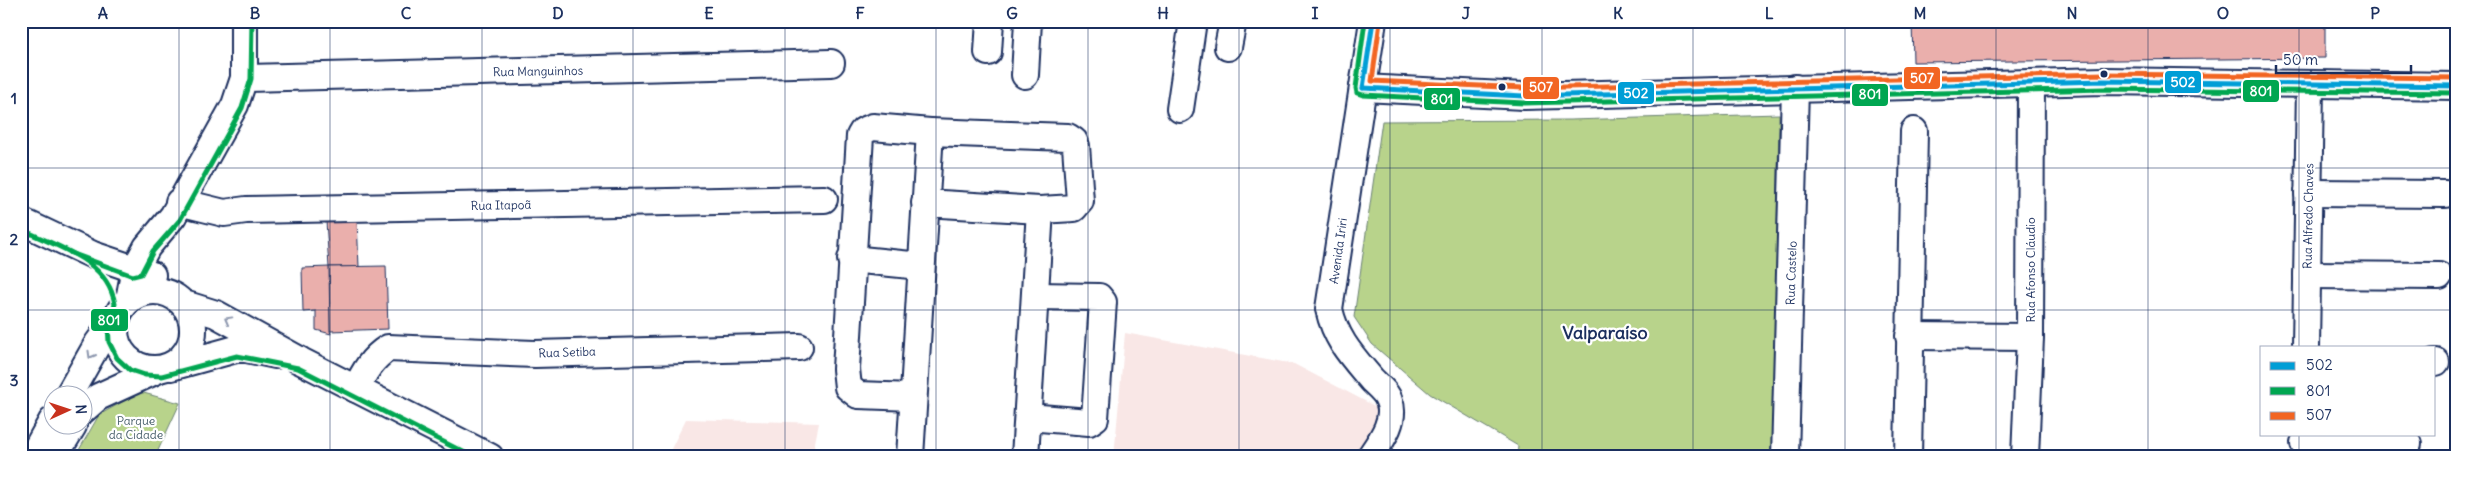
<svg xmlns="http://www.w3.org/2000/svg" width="2478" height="478" viewBox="0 0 2478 478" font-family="Delius,sans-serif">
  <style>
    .built { fill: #f9e7e6 }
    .green { fill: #b8d38b; stroke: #6a8174 }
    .building { fill: #eaafac; stroke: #1b2f5e }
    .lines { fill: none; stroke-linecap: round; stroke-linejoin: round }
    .minor-casing { stroke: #1b2f5e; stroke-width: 30 }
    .minor { stroke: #fff; stroke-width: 26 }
    .bus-1-casing { stroke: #fff; stroke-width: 9 }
    .bus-2-casing { stroke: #fff; stroke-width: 9 }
    .bus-3-casing { stroke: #fff; stroke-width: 9 }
    .bus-1 { stroke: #009ed6; stroke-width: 5 }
    .bus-2 { stroke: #00a651; stroke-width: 5 }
    .bus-3 { stroke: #f26522; stroke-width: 5 }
    .oneway { stroke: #8d97ae }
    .grid { fill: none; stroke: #1b2f5e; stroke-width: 1; stroke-opacity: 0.55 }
    .bus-dot { fill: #1b2f5e; stroke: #fff; stroke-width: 2 }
    .labels { text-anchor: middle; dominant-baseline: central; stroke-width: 4.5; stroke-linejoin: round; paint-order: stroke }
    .street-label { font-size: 12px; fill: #1b2f5e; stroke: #fff }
    .park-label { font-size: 12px; fill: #4a606c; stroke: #fff }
    .district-label { font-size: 18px; font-weight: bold; fill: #1b2f5e; stroke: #fff }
    .line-badge { stroke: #fff; stroke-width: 2 }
    .badge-label { font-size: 14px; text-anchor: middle; font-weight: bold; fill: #fff }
    .neatline { fill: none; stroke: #1b2f5e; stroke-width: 2 }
    .grid-label { font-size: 16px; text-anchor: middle; font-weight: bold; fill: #1b2f5e }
  </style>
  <rect width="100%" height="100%" fill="#fff"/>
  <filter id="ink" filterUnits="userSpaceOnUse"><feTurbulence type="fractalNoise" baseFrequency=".02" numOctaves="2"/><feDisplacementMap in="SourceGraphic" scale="10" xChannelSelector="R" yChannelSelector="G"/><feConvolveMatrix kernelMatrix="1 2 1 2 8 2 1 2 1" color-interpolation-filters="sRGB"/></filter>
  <g filter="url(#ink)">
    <g class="built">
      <polygon points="1125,333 1294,364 1382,410 1380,428 1358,457 1114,457"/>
      <polygon points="686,419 819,423 812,457 667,457"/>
    </g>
    <g class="green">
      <polygon points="1779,114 1773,457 1517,457 1518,446 1430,394 1372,344 1354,317 1382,121 1570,120"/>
      <polygon points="140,392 180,403 155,457 75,457 99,415"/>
    </g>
    <g class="building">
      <polygon points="1912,21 2325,21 2325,58 1913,62"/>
      <polygon points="357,220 359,267 329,267 326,221"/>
      <polygon points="386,266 388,329 330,331 329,267"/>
      <polygon points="329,267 330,331 331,334 316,330 316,311 303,312 302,268"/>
    </g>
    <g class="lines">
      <g class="minor-casing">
        <g id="minor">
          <polyline points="1228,47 1233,21"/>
          <polyline points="988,52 990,21"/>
          <polyline points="1025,75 1028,21"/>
          <polyline points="244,78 831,63"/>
          <polyline points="1363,88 1524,96 2104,81 2457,86"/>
          <polyline points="1180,109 1193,21"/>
          <polyline points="2308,193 2445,194"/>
          <polyline points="179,202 224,213 246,210 824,199"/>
          <polyline points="21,221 93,255 152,275"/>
          <polyline points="851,259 921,266"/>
          <polyline points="2307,275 2439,276"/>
          <circle cx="154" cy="330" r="39"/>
          <polyline points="129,300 135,269 147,247 173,216 235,105 244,78 244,21"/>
          <polyline points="184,304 216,314 301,361 490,457"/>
          <polyline points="1909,336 2030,337"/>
          <polyline points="2306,347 2310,85"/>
          <polyline points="2434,362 2436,362"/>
          <polyline points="171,367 236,349 247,349 276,355"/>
          <path d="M356,389C364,372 372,358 388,348L535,354L799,347"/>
          <polyline points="68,396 98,343 117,317"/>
          <polyline points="913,397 858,395 848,387 846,369 860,136 863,131 873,127 930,132"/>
          <polyline points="82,411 98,397 157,370"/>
          <polyline points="1028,417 1089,422 1095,418 1103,302 1099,297 1036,296"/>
          <polyline points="2304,443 2408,444"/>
          <polyline points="32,457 52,421"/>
          <polyline points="54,457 73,426"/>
          <polyline points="910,457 930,132 1068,137 1074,141 1076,146 1080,201 1074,208 1040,210 925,203"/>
          <polyline points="1025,457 1040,210"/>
          <path d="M1370,457C1380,442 1397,420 1389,401C1387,393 1378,386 1372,380C1352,356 1336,340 1329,309L1373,21"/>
          <polyline points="1785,457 1795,88"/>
          <polyline points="1908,457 1914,131"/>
          <polyline points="2025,457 2030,337 2031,83"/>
        </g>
      </g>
      <use href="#minor" class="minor"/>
      <g class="bus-1-casing">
        <g id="bus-1">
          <polyline points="1363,88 1524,96 2104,81 2457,86"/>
          <polyline points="1363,88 1373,21"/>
        </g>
      </g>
      <g class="bus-2-casing">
        <g id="bus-2">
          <polyline points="1365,21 1356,88 1357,93 1363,95 1524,103 2104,89 2457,93"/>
          <path d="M21,229C57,247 107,259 115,304L108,324L109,342L117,358L130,370L145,375L162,376L237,356L298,368L473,457"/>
          <polyline points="71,253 133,276 141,274 153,251 180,220 242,108 251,79 252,21"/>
        </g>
      </g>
      <g class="bus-3-casing">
        <polyline id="bus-3" points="1380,22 1372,81 1524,88 2104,74 2457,78"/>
      </g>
      <use href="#bus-1" class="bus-1"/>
      <use href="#bus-2" class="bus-2"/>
      <use href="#bus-3" class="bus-3"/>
    </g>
    <defs><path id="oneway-chevron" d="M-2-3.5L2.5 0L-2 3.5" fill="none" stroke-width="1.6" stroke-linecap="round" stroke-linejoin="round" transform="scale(1.25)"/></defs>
    <g class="oneway">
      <use href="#oneway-chevron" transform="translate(228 320) rotate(-151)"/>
      <use href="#oneway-chevron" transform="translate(91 355) rotate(120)"/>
    </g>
  </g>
  <path class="grid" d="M179,21V457M330,21V457M482,21V457M633,21V457M785,21V457M936,21V457M1088,21V457M1239,21V457M1390,21V457M1542,21V457M1693,21V457M1845,21V457M1996,21V457M2148,21V457M2299,21V347M21,168H2457M21,310H2457M2299,434V457"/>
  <g class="bus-dot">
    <circle cx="2104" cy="74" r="4.5"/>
    <circle cx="1502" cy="87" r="4.5"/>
  </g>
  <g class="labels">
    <g class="street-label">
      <text transform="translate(538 71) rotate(-1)">Rua Manguinhos</text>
      <text transform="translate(501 205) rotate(-1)">Rua Itapoã</text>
      <text transform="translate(2308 216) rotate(-89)">Rua Alfredo Chaves</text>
      <text transform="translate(1338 251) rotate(-82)">Avenida Iriri</text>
      <text transform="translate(2030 270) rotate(-90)">Rua Afonso Cláudio</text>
      <text transform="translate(1791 273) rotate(-88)">Rua Castelo</text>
      <text transform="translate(567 352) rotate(-2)">Rua Setiba</text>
    </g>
    <g class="park-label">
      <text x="136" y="420">Parque<tspan x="136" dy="14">da Cidade</tspan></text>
    </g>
    <g class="district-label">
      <text x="1605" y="332">Valparaíso</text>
    </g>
  </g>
  <g class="line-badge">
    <rect x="1903" y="66" width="38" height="24" rx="5" fill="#f26522"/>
    <rect x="2164" y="70" width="38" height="24" rx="5" fill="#009ed6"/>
    <rect x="1522" y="76" width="38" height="24" rx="5" fill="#f26522"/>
    <rect x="2242" y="79" width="38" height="24" rx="5" fill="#00a651"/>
    <rect x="1617" y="81" width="38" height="24" rx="5" fill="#009ed6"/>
    <rect x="1851" y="83" width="38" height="24" rx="5" fill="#00a651"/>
    <rect x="1423" y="87" width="38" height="24" rx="5" fill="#00a651"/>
    <rect x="90" y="308" width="39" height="24" rx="5" fill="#00a651"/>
  </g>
  <g class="badge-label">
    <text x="1922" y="83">507</text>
    <text x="2183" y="87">502</text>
    <text x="1541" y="92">507</text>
    <text x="2261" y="96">801</text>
    <text x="1636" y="98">502</text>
    <text x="1870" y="99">801</text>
    <text x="1442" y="104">801</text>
    <text x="109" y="325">801</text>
  </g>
  <rect width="2478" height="478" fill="none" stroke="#fff" stroke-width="55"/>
  <rect x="2260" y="346" width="175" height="90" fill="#ffffff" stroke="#a4acbf"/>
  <rect x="2270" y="362" width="25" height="8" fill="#009ed6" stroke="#a4acbf"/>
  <text x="2306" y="370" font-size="15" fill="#1b2f5e">502</text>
  <rect x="2270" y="387" width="25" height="8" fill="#00a651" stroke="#a4acbf"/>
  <text x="2306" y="396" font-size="15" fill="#1b2f5e">801</text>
  <rect x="2270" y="412" width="25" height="8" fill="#f26522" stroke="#a4acbf"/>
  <text x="2306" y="420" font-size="15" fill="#1b2f5e">507</text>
  <g transform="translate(68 410) rotate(87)"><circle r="24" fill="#ffffff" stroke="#a4acbf"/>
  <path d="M0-4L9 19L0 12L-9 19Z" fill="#c8321e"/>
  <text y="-8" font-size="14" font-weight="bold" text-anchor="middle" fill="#1b2f5e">N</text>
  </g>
  <path d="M2276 65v8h135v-8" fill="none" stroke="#1b2f5e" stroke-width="2.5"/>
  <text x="2283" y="65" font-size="15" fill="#1b2f5e" stroke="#ffffff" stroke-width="4" paint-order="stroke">50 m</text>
  <rect x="28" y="28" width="2422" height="422" class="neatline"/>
  <g class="grid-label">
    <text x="103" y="19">A</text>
    <text x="255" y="19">B</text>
    <text x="406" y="19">C</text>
    <text x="558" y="19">D</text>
    <text x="709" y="19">E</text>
    <text x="860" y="19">F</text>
    <text x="1012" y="19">G</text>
    <text x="1163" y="19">H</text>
    <text x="1315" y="19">I</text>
    <text x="1466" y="19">J</text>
    <text x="1618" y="19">K</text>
    <text x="1769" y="19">L</text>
    <text x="1920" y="19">M</text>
    <text x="2072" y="19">N</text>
    <text x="2223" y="19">O</text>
    <text x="2375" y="19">P</text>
    <text x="14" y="104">1</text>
    <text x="14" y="245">2</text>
    <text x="14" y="386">3</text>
  </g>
</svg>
